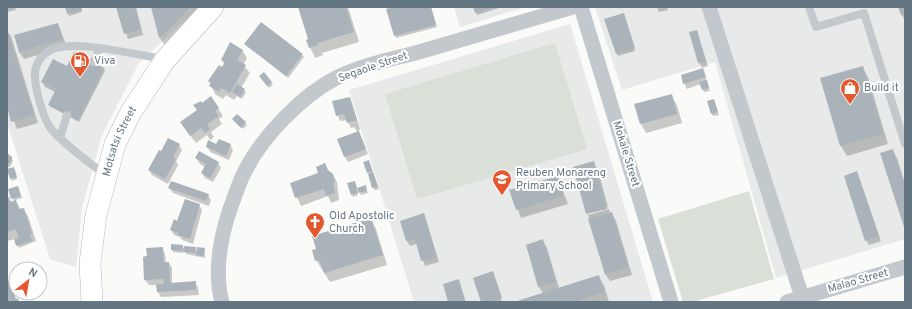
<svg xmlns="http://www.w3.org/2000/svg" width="912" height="309" viewBox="0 0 912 309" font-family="Overpass,sans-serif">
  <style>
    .built { fill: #e8e9e9 }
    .green { fill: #dadfd7 }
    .shadow { fill: #0003 }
    .building { fill: #aab3b9 }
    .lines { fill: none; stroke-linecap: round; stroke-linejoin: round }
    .secondary-casing { stroke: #b3babf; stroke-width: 22 }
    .lane { stroke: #c3c8cc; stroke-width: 8 }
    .street { stroke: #c3c8cc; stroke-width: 15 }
    .secondary { stroke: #fff; stroke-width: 21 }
    .labels { text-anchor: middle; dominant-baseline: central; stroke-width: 4; stroke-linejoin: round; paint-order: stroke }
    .poi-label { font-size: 11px; fill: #657683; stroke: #fff; text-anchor: start }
    .street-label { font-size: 11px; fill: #657683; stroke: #fff }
  </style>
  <rect width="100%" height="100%" fill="#fafaf8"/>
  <g class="built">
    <polygon points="7,7 199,7 139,63 102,135 82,208 76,267 50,259 7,123"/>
    <polygon points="454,7 526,7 460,27"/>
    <polygon points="595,7 905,7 905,239 776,278 715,62 622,90"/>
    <polygon points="570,24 653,302 414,302 349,90"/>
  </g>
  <g class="green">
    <polygon points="555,43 587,149 417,199 385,94"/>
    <polygon points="749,191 774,279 692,302 683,302 658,219"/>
  </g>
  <g class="shadow">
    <polygon points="7,7 15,7 16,10 7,12"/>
    <polygon points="66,7 81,7 82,12 69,16"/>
    <polygon points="118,7 136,7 143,35 128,39"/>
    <polygon points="152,7 199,7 166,47 160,38"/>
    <polygon points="299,7 348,7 359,42 322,53 323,55 315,58 307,40 309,39"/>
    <polygon points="397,7 431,7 437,27 396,38 388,10"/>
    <polygon points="474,7 499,7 499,8 477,15"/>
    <polygon points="657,7 667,7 668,10 659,12"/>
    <polygon points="899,7 905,7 905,21 902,15"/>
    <polygon points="625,17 635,51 618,56 606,20"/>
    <polygon points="261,23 304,57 288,78 245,44"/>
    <polygon points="58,24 67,47 24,59 19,52"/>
    <polygon points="7,31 11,36 38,123 17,129 7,104"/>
    <polygon points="696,31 708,66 702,68 699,62"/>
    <polygon points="242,50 247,58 243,65 250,73 241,88 246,92 242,99 237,96 234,100 226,95 223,99 215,94 209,81 222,68 224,64 222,60"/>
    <polygon points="68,67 104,68 105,71 79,122 51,107 49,105 55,92 45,87 42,82"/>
    <polygon points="862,67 868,77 888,144 847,156 841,146 821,79"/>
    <polygon points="703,70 710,91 704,92 701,84 687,89 684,83"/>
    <polygon points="264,73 273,85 269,88 262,79"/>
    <polygon points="671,95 677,105 682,123 646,133 641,124"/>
    <polygon points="211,98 223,116 219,119 222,124 211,132 214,137 210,140 207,135 196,143 186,130 202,104"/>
    <polygon points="349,98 359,125 360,130 358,131 368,154 348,162 345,157 358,133 354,127 351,128 347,120 340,121 333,102"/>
    <polygon points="714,100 719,115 713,116 712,114"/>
    <polygon points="237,115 247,125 243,129 233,120"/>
    <polygon points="179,145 182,150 176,161 178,165 168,184 152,175 149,170 162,152"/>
    <polygon points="217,145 230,145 233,150 229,160 210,152 207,146"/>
    <polygon points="892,150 897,158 905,183 905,228"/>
    <polygon points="7,154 13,161 10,167 7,167"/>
    <polygon points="196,158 218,163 221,168 213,182 205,178 202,173 205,167 200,164"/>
    <polygon points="365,162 370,163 379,189 375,190 373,188"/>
    <polygon points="593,162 598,170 608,207 588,213 588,214 587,214"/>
    <polygon points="14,169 17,179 12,181 11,178"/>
    <polygon points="328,171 332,174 337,182 339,200 331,203 328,196 301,206 291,184"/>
    <polygon points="857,172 881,241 869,245 866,240"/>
    <polygon points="557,177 568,204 521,218 511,191"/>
    <polygon points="356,184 358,195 353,197 352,194"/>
    <polygon points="18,187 22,198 15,200 21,210 23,209 28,216 36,241 19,248 15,239 7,241 7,194 12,203 14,201 9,190"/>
    <polygon points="169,188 208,195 211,200 209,206 173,193"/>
    <polygon points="366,189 368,193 361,195 360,193"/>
    <polygon points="199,205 202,210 193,244 182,240 180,237 174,235 171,230"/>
    <polygon points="609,209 610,214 612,214 616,221 632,275 610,281 605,274 588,215"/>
    <polygon points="424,214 439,262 425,266 417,244 410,246 407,241 401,221"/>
    <polygon points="371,219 376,229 387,265 330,282 316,260"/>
    <polygon points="543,241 547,248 559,288 598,276 604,285 609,302 516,302 543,293 539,287 527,245"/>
    <polygon points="182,246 185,250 195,248 197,251 204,249 205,258 186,254 184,250 183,253 173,252 172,249"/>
    <polygon points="162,248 165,254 166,263 169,263 172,268 172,283 195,282 198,288 199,295 161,297 158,292 157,285 149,285 145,280 144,257"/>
    <polygon points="493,273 502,302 482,302"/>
    <polygon points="459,281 466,302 449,302"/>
  </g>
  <g class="building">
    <polygon points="65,7 81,7 82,10 67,14"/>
    <polygon points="116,7 135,7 141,29 124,34"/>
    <polygon points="151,7 191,7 159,38"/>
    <polygon points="298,7 346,7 354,32 317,43 318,45 309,48 306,40 308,39"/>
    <polygon points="393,7 431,7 436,25 394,36 386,9"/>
    <polygon points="473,7 494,7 475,13"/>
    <polygon points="898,7 905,7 905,14 901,15"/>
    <polygon points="624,13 635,48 616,54 604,19"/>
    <polygon points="261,22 303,54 286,76 244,44"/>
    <polygon points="58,23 63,39 19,52 14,35"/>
    <polygon points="7,30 34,115 11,122 7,107"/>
    <polygon points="697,30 706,61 698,63 689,32"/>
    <polygon points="230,42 243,50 237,60 246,65 230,93 221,88 219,92 209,86 211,83 208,81 219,65 222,67 225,62 221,60"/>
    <polygon points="74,52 104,68 78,120 48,105 56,89 41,82 53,59 67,66"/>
    <polygon points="863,66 883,134 840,146 820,78"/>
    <polygon points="703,68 706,77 683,84 681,75"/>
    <polygon points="264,72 272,82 267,86 259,76"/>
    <polygon points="707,80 709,88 702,90 699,82"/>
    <polygon points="237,84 245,89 240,97 232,92"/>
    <polygon points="672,94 677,114 640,124 634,104"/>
    <polygon points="211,96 219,108 215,111 219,116 207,124 210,129 205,133 201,128 190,136 180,122 197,110 193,105 201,101 202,103"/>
    <polygon points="350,97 357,120 347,123 344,114 336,116 332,101"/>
    <polygon points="714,99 718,112 711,114 707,101"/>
    <polygon points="237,114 246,122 241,128 232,119"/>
    <polygon points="359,131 366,149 344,157 337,139"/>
    <polygon points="168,138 180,144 173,157 176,159 165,179 148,170 159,150 161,151"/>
    <polygon points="219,139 231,144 226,156 206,147 208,140 216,144"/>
    <polygon points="893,149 905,187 905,230 880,153"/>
    <polygon points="199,151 219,162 210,178 201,173 206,164 195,158"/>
    <polygon points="7,153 12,157 12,160 8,165 7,165"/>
    <polygon points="369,160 372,171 367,173 363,162"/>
    <polygon points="594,161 607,209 586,214 573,167"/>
    <polygon points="325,163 328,170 333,174 335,180 333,185 335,193 326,196 324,189 295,198 290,183 318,173 316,167"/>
    <polygon points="14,167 17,177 10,179 7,169"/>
    <polygon points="857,171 879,236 865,241 844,176"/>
    <polygon points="373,172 378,187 372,188 368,174"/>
    <polygon points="558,176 564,196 516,210 509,190"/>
    <polygon points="171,181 209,194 206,201 168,188"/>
    <polygon points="355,181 358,193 351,195 347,183"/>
    <polygon points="366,185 367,191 359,193 357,188"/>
    <polygon points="18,186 21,196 11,199 8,189"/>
    <polygon points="7,193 10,202 16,200 19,209 24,208 32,234 30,234 32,241 16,246 14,239 19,238 16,229 7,232"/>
    <polygon points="185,199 200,204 190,239 178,235 178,233 170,230 174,219 177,221"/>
    <polygon points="612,212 628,267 605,274 588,219"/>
    <polygon points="424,213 437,257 421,261 415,239 406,241 400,221"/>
    <polygon points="371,218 383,255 324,273 319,260 315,261 312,250 316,249 312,236"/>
    <polygon points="543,239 556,282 538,287 526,245"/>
    <polygon points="171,244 183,245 182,251 171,250"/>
    <polygon points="184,246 196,247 195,253 183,252"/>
    <polygon points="163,247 164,262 169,262 170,283 196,281 196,290 157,292 156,285 164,284 163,279 144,280 143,257 147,256 146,248"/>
    <polygon points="197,247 205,248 204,256 196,255"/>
    <polygon points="493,271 502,298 491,302 481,302 473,278"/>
    <polygon points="599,275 604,292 574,302 514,302"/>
    <polygon points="459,279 465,302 448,302 443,284"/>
    <polygon points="10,280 16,299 18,298 19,302 7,302 7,281"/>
  </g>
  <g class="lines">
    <g class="secondary-casing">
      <g id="secondary">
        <path id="s1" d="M92,302L90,263L96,215L115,144L131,112L165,60L213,7"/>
      </g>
    </g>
    <g class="lane">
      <polyline points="809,7 816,27 864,13 905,144"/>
      <polyline points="93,62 100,49"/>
      <polyline points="60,138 67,115"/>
      <path d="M105,175C88,161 67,147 52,130C43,120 34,86 35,72C36,61 45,51 56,48C83,41 136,55 164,59"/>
    </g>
    <g class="street">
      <polyline points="581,7 671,302"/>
      <polyline points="709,7 802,297"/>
      <path d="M222,302C213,269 222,229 234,198C237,190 240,181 244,173C261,138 301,96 336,78C361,65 392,59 419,52C470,37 522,22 573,7"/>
      <polyline points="787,302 905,267"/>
    </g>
    <use href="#secondary" class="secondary"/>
  </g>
  <defs>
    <g id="fuel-pin" transform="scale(1)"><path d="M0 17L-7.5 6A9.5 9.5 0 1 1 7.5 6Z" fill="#e4572e" stroke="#fff"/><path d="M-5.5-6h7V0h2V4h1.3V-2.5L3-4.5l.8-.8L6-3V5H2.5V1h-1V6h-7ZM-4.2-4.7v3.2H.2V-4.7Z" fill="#fff"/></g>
    <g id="shop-pin" transform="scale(1)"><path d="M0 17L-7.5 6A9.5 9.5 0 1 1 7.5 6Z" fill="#e4572e" stroke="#fff"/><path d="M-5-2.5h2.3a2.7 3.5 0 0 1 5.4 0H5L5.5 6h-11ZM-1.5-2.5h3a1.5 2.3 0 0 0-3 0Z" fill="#fff"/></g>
    <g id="school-pin" transform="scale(1)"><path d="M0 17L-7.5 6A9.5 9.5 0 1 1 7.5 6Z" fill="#e4572e" stroke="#fff"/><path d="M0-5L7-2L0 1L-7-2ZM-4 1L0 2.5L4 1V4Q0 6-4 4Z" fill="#fff"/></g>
    <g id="church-pin" transform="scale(1)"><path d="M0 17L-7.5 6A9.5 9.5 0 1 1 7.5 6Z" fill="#e4572e" stroke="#fff"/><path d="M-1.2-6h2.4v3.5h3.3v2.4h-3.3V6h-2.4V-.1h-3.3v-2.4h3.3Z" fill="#fff"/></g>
  </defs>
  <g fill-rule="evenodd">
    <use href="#fuel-pin" x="80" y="61"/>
    <use href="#shop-pin" x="850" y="88"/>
    <use href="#school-pin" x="502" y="179"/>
    <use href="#church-pin" x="315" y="222"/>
  </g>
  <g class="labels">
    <g class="poi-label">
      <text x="94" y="61">Viva</text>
      <text x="864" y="88">Build it</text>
      <text x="516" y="173">Reuben Monareng<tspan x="516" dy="13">Primary School</tspan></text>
      <text x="329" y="216">Old Apostolic<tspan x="329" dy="13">Church</tspan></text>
    </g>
    <g class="street-label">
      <text transform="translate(373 67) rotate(-19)">Segaole Street</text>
      <text stroke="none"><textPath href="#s1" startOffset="165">Motsatsi Street</textPath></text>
      <text transform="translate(626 154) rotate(73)">Mokale Street</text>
      <text transform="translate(858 281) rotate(-16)">Malao Street</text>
    </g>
  </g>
  <rect width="912" height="309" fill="none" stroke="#657683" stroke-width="16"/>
  <g transform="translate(28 281) rotate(31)"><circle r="19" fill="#ffffff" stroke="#c1c8cd"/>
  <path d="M0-3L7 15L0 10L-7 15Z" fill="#e4572e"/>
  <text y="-6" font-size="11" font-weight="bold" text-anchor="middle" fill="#657683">N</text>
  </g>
</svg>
